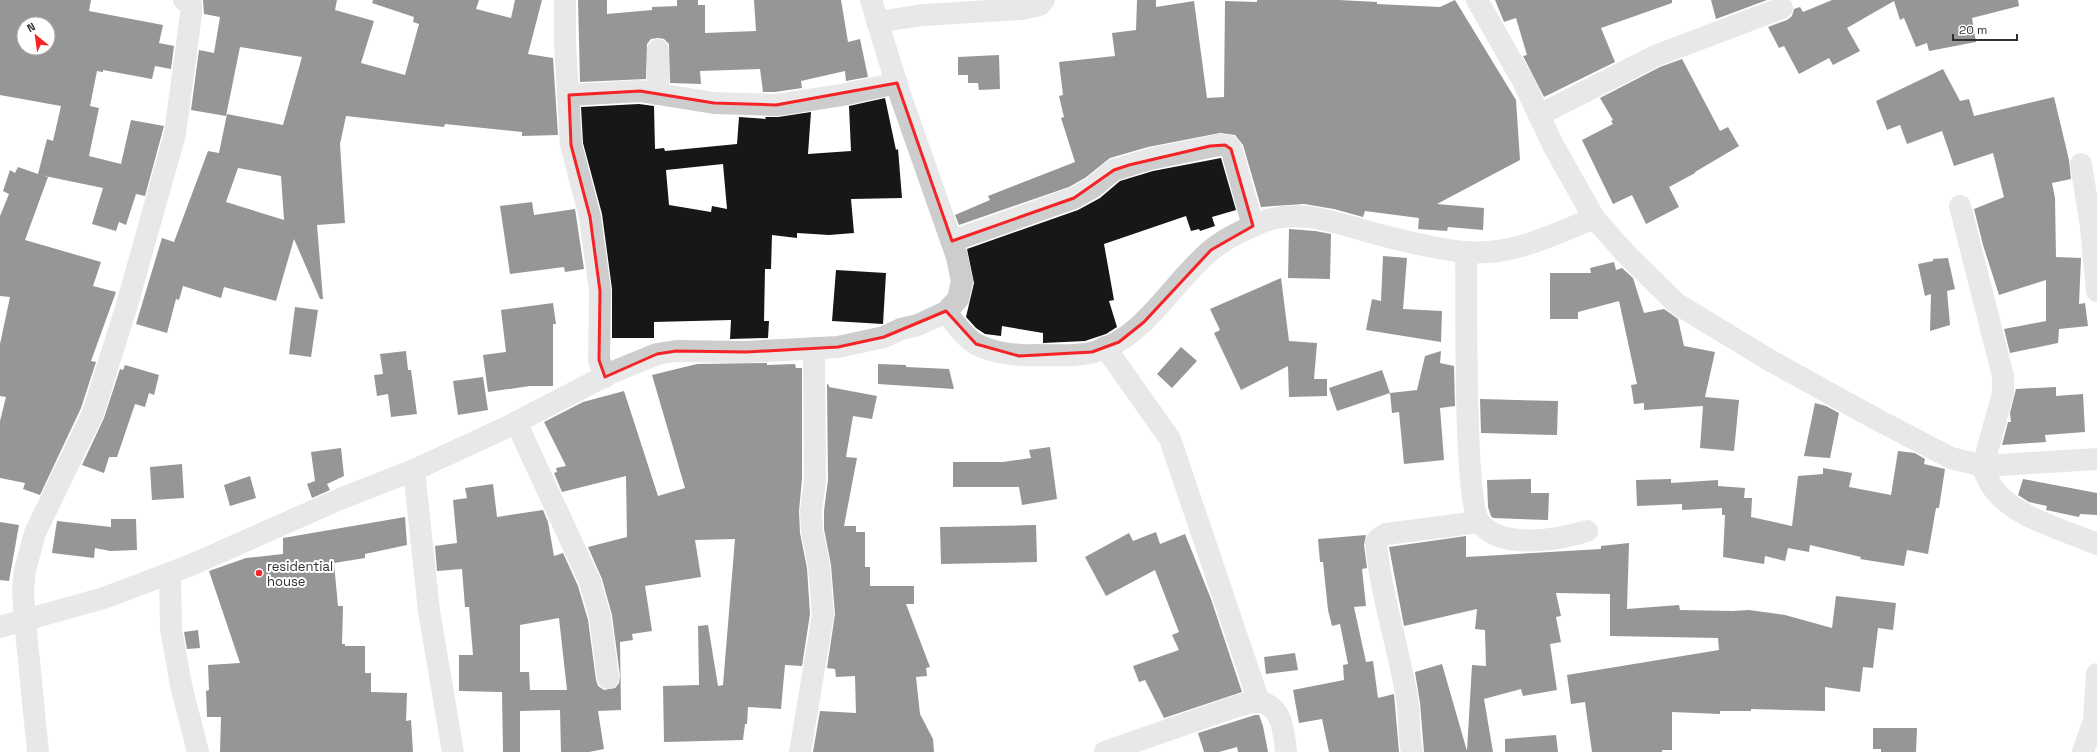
<svg xmlns="http://www.w3.org/2000/svg" width="2097" height="752" viewBox="0 0 2097 752" font-family="'Space Grotesk',sans-serif">
  <style>
    .building { fill: #171717; fill-rule: evenodd }
    .lines { fill: none; stroke-linecap: round; stroke-linejoin: round }
    .minor { stroke: #cdcdcd; stroke-width: 22 }
    .marked { fill: none; stroke: #f52325; stroke-width: 3; stroke-linejoin: round }
    .poi-dot { fill: #f52325; stroke: #fff; stroke-width: 1.5 }
    .labels { text-anchor: middle; dominant-baseline: central; stroke-width: 4; stroke-linejoin: round; paint-order: stroke }
    .poi-label { font-size: 13px; fill: #303030; stroke: #fff; text-anchor: start }
  </style>
  <rect width="100%" height="100%" fill="#fff"/>
  <g class="building">
    <path d="M0,0H91L89,11L163,25L159,43L174,46L171,69L155,66L152,79L103,70V72L97,71L90,106L99,108L89,156L121,164L131,120L164,126L145,196L136,194L126,225L119,222L116,231L92,224L103,188L40,175L48,177L25,240L101,262L93,286L116,292L91,361L96,362L81,408L40,495L23,489L25,483L0,478V421L6,397L0,396V344L10,297L0,296V216L9,194L3,191L10,170L15,173L18,167L38,174L47,139L53,141L61,106L0,95ZM24,24H48V48H24Z"/>
    <path d="M203,0H337L335,10L374,21L361,63L405,75L419,24L413,22L414,17L372,3L373,0H479L476,9L511,18L515,0H542L528,54L553,58L558,135L522,136V132L445,124L444,127L346,116L340,144L345,223L317,225L323,299H320L294,239L276,301L224,287L221,298L183,286L179,300L176,299L167,333L136,324L162,238L174,242L208,151L219,153L227,114L283,125L302,57L240,47L226,116L191,110L199,50L214,53L220,17L204,14ZM238,168L281,176L284,220L226,202Z"/>
    <polygon points="578,0 607,0 607,14 652,10 652,7 677,6 677,0 698,0 698,5 705,5 705,33 756,31 754,0 841,0 848,42 860,39 868,77 846,81 845,71 801,81 802,88 775,92 763,92 760,69 700,71 701,84 670,83 669,44 664,39 658,38 651,39 647,44 646,79 580,82"/>
    <polygon points="1137,0 1156,0 1156,7 1194,1 1207,98 1224,97 1225,1 1257,2 1257,0 1339,0 1377,2 1377,4 1440,7 1455,0 1516,100 1520,160 1437,204 1484,208 1483,230 1448,227 1447,231 1418,229 1419,218 1365,211 1363,217 1334,209 1304,204 1261,207 1243,145 1235,135 1220,133 1148,147 1110,158 1085,178 1069,187 959,225 955,215 990,200 988,196 1075,162 1061,118 1064,117 1059,96 1063,95 1059,62 1115,56 1112,33 1136,30"/>
    <polygon points="1495,0 1672,0 1672,3 1601,28 1615,62 1544,97 1523,56 1527,55 1516,18 1504,22"/>
    <polygon points="1711,0 1767,0 1716,19"/>
    <polygon points="1832,0 2018,0 2019,6 1972,18 1976,42 1929,51 1927,43 1916,47 1904,18 1900,20 1894,1 1847,28 1860,51 1833,65 1829,58 1799,74 1784,46 1779,48 1768,27 1787,20 1792,16 1794,9 1800,7 1803,12"/>
    <polygon points="999,55 1000,89 979,90 978,83 968,83 968,75 958,75 958,57"/>
    <polygon points="1682,59 1720,131 1728,127 1739,146 1695,172 1695,173 1669,187 1679,207 1646,224 1632,195 1613,204 1582,140 1613,124 1611,121 1613,120 1600,98 1660,67"/>
    <polygon points="1943,69 1960,101 1969,99 1974,116 2054,97 2069,160 2071,179 2052,183 2055,198 2056,257 2081,258 2079,304 2085,303 2088,326 2059,329 2058,343 2010,353 2004,329 2046,321 2046,280 1999,295 1983,245 1974,209 2004,197 1993,153 1954,166 1942,131 1907,144 1900,125 1887,130 1876,101"/>
    <path d="M885,98L896,150L898,149L902,198L851,199L854,233L829,235L797,233V238L772,235L771,269H765L764,321H769L768,338L730,339L731,320L654,322V338H612V289L602,214L583,143L581,107L639,104L654,106L655,149L664,148L665,151L737,144L739,117L766,119L765,117H778L811,112L808,154L851,151L849,106ZM723,164L727,209L712,206L711,212L669,205L666,170Z"/>
    <polygon points="1221,158 1236,210 1212,217 1215,226 1200,231 1199,229 1191,231 1186,216 1104,244 1114,300 1109,301 1117,327 1106,334 1085,341 1043,343 1043,333 1002,326 1001,336 985,334 976,328 966,317 974,283 967,249 1078,210 1100,198 1120,181 1153,171"/>
    <polygon points="532,202 534,215 575,209 584,269 565,272 564,267 510,274 500,206"/>
    <polygon points="1289,229 1315,231 1331,234 1330,279 1288,278"/>
    <polygon points="1383,256 1407,258 1403,309 1442,311 1441,342 1366,330 1372,299 1381,301"/>
    <polygon points="1948,258 1955,289 1947,291 1950,325 1930,331 1931,294 1925,296 1918,264 1933,261 1933,259"/>
    <polygon points="1614,262 1616,270 1622,268 1633,278 1644,313 1664,309 1678,319 1684,346 1715,352 1705,397 1739,400 1734,451 1700,448 1703,406 1644,410 1644,403 1634,404 1631,385 1637,384 1619,301 1578,312 1578,319 1550,319 1550,273 1591,273 1590,268"/>
    <polygon points="836,270 886,273 883,324 832,321"/>
    <polygon points="1281,278 1289,341 1317,343 1314,379 1327,379 1327,396 1289,397 1288,366 1241,390 1214,333 1220,330 1210,309"/>
    <polygon points="553,303 556,324 553,324 553,386 530,386 488,392 483,355 506,352 501,310"/>
    <polygon points="295,307 318,310 311,357 289,354"/>
    <polygon points="1181,347 1197,361 1172,388 1157,374"/>
    <polygon points="406,351 408,370 411,370 417,414 391,417 388,394 377,396 374,375 383,374 380,354"/>
    <polygon points="1441,351 1440,363 1454,366 1455,406 1440,408 1444,460 1404,464 1399,412 1392,413 1390,393 1417,390 1425,356"/>
    <path d="M767,363V365L795,364L796,368H802V479L799,511L800,533L807,568L810,614L802,666L785,665L781,709L748,707L747,724H745L743,740L664,742L663,686L699,685L698,626L708,625L718,686L723,685L735,539L695,540L701,577L645,586L652,631L632,634L633,640L620,642L621,710L598,711L604,749L589,752H561L560,710L520,711V752H503L502,692L459,691V655H473L469,607H465L462,569L437,571L435,546L457,543L453,500L467,498L465,488L493,484L497,517L543,510L548,522L554,556L563,553L578,586L588,620L596,680L598,686L604,690L615,688L619,683L620,676L612,615L602,579L588,547L627,537L626,476L562,492L554,473L557,472L556,468L566,466L544,422L583,402L624,391L658,496L685,488L652,375L697,364ZM559,618L567,690H530L529,672H520V625Z"/>
    <polygon points="878,364 906,365 906,367 949,369 954,389 878,384"/>
    <polygon points="125,365 159,375 154,395 149,393 145,407 135,404 117,457 109,457 104,473 82,465 104,418 120,369 123,370"/>
    <polygon points="1382,370 1390,393 1337,411 1329,388"/>
    <polygon points="483,377 488,410 458,415 453,381"/>
    <polygon points="827,384 829,385 829,387 877,396 872,419 853,416 846,457 857,458 844,526 856,526 856,532 865,532 865,567 870,567 870,586 914,586 914,604 906,604 930,667 926,668 927,676 916,677 920,714 933,739 934,752 813,752 820,711 856,713 855,676 836,677 835,669 827,668 835,614 831,565 824,529 824,511 828,480"/>
    <polygon points="2056,387 2056,396 2083,394 2085,432 2045,435 2046,442 2002,445 2008,422 2011,422 2010,413 2016,389"/>
    <polygon points="1480,399 1558,401 1557,435 1481,433"/>
    <polygon points="1815,403 1826,406 1839,413 1830,458 1804,456"/>
    <polygon points="1050,447 1057,499 1022,505 1019,487 953,487 953,462 1003,462 1031,458 1029,450"/>
    <polygon points="341,448 344,476 327,484 330,490 312,498 307,484 315,481 311,452"/>
    <polygon points="1898,451 1915,453 1925,459 1924,464 1945,469 1939,508 1936,508 1928,554 1907,550 1904,566 1860,559 1861,557 1810,545 1809,552 1788,548 1785,561 1765,556 1764,564 1723,557 1725,515 1722,515 1722,508 1682,510 1682,504 1637,506 1636,480 1671,479 1671,483 1718,480 1718,486 1745,488 1744,498 1752,498 1751,517 1792,526 1798,476 1823,474 1823,468 1852,473 1849,487 1891,495"/>
    <polygon points="182,464 184,498 152,500 150,467"/>
    <polygon points="250,476 256,498 230,506 224,485"/>
    <polygon points="1531,479 1531,493 1549,493 1548,520 1493,518 1491,516 1488,507 1487,480"/>
    <polygon points="2023,479 2097,493 2097,515 2080,514 2079,517 2046,510 2047,506 2029,502 2018,495"/>
    <polygon points="405,517 407,545 365,554 365,558 334,563 338,606 343,606 342,644 345,644 345,646 365,646 365,673 371,673 371,692 407,693 406,721 411,720 413,752 220,752 221,717 207,717 206,691 209,690 208,665 240,663 209,571 246,558 283,554 283,538"/>
    <polygon points="111,519 136,519 137,550 110,551 95,548 94,558 52,553 57,521 111,527"/>
    <polygon points="0,522 19,525 9,581 0,580"/>
    <polygon points="1036,525 1037,562 941,564 940,527"/>
    <polygon points="1156,532 1160,544 1185,534 1211,599 1242,692 1164,718 1145,680 1139,682 1133,666 1179,650 1172,635 1179,632 1155,570 1106,596 1085,557 1129,533 1133,541"/>
    <polygon points="1366,535 1364,545 1367,568 1362,569 1366,606 1354,607 1366,662 1373,661 1378,698 1394,694 1399,752 1329,752 1322,719 1299,723 1293,690 1344,680 1343,665 1348,664 1340,624 1332,626 1328,610 1323,562 1320,562 1318,539"/>
    <polygon points="1466,536 1466,557 1601,549 1601,546 1629,543 1627,609 1679,605 1680,610 1732,611 1749,610 1785,615 1832,628 1836,596 1896,603 1893,630 1878,628 1873,668 1863,667 1860,692 1825,687 1825,711 1751,709 1751,711 1720,711 1720,714 1672,712 1672,750 1662,750 1662,752 1592,752 1585,702 1571,704 1567,675 1719,650 1718,638 1610,636 1610,594 1556,593 1561,616 1556,617 1561,642 1550,644 1557,690 1523,696 1521,689 1484,699 1493,752 1424,752 1420,703 1415,672 1442,664 1467,751 1472,665 1486,666 1485,630 1475,629 1477,609 1404,626 1389,547"/>
    <polygon points="198,630 200,648 187,649 184,632"/>
    <polygon points="1295,653 1298,670 1266,674 1264,657"/>
    <polygon points="1255,715 1259,715 1263,726 1268,752 1238,752 1237,747 1219,752 1204,752 1198,733"/>
    <polygon points="1873,728 1917,728 1916,752 1881,752 1881,749 1873,749"/>
    <polygon points="1556,735 1558,752 1505,752 1505,739"/>
  </g>
  <g class="lines">
    <g class="minor">
      <polyline points="565,0 565,43 571,145 590,217 600,291 599,360 605,377"/>
      <polyline points="1477,0 1523,81 1553,145 1594,218 1627,255 1677,304 1771,361 1876,419 1951,458 1983,466 2097,459"/>
      <polyline points="877,22 923,15 1022,9 1040,5 1044,0"/>
      <polyline points="658,50 658,94"/>
      <polyline points="569,95 640,91 714,103 776,105 842,95 897,83"/>
      <polyline points="1539,115 1655,56 1782,8"/>
      <polyline points="2081,164 2091,227 2097,291"/>
      <path d="M1960,206L2003,376V393L1983,466C1994,514 2058,527 2097,544"/>
      <polyline points="952,241 1074,198 1092,188 1114,170 1150,159 1219,145 1229,146 1232,151 1253,226"/>
      <path d="M1466,252C1467,292 1463,502 1480,523C1502,550 1558,540 1587,531"/>
      <path d="M946,312C954,322 964,337 976,344C993,353 1017,356 1036,355C1054,355 1076,357 1094,352C1145,338 1171,284 1210,251C1224,239 1243,230 1260,223C1297,207 1337,223 1373,233C1400,240 1438,250 1466,252C1512,256 1553,235 1594,218"/>
      <polyline points="1105,347 1170,439 1259,702"/>
      <polyline points="516,422 590,582 600,617 608,678"/>
      <polyline points="414,470 429,611 453,752"/>
      <polyline points="170,573 171,629 181,685 198,752"/>
      <polyline points="0,627 104,598 191,565 340,499 414,470 505,428 613,372 657,354 676,351 746,352 838,347 884,337 901,329 918,325 946,312 958,299 962,281 957,257 898,89 871,0"/>
      <polyline points="38,752 25,621 23,591 25,570 35,533 93,413 126,308 175,134 191,14 191,3 184,0"/>
      <polyline points="800,752 823,615 819,566 812,531 811,511 815,480 814,348"/>
      <path d="M1105,752L1240,705C1246,704 1254,701 1260,702C1283,706 1284,734 1286,752"/>
      <path d="M1412,752C1408,734 1410,716 1407,698C1398,646 1381,595 1376,543L1378,539L1386,534L1479,522"/>
      <polyline points="2083,752 2094,720 2097,674"/>
    </g>
  </g>
  <path d="M0 0H2097V752H0ZM897,83L952,241L1074,198L1114,170L1129,165L1210,146L1225,145L1231,149L1253,226L1211,250L1144,322L1119,342L1092,352L1019,356L976,344L946,311L884,337L838,347L746,352L676,351L657,354L605,377L599,360L600,291L590,217L571,145L569,95L640,91L714,103L776,105Z" fill="#fff" fill-opacity=".55" fill-rule="evenodd"/>
  <path class="marked" d="M897,83L952,241L1074,198L1114,170L1129,165L1210,146L1225,145L1231,149L1253,226L1211,250L1144,322L1119,342L1092,352L1019,356L976,344L946,311L884,337L838,347L746,352L676,351L657,354L605,377L599,360L600,291L590,217L571,145L569,95L640,91L714,103L776,105Z"/>
  <circle class="poi-dot" cx="259" cy="573" r="4"/>
  <g class="labels">
    <g class="poi-label">
      <text x="267" y="566">residential<tspan x="267" dy="15">house</tspan></text>
    </g>
  </g>
  <g transform="translate(36 36) rotate(331)"><circle r="19" fill="#ffffff" stroke="#acacac"/>
  <path d="M0-3L7 15L0 10L-7 15Z" fill="#f52325"/>
  <text y="-6" font-size="11" font-weight="bold" text-anchor="middle" fill="#303030">N</text>
  </g>
  <path d="M1953 34v6h64v-6" fill="none" stroke="#303030" stroke-width="2"/>
  <text x="1959" y="34" font-size="12" fill="#303030" stroke="#ffffff" stroke-width="3" paint-order="stroke">20 m</text>
</svg>
